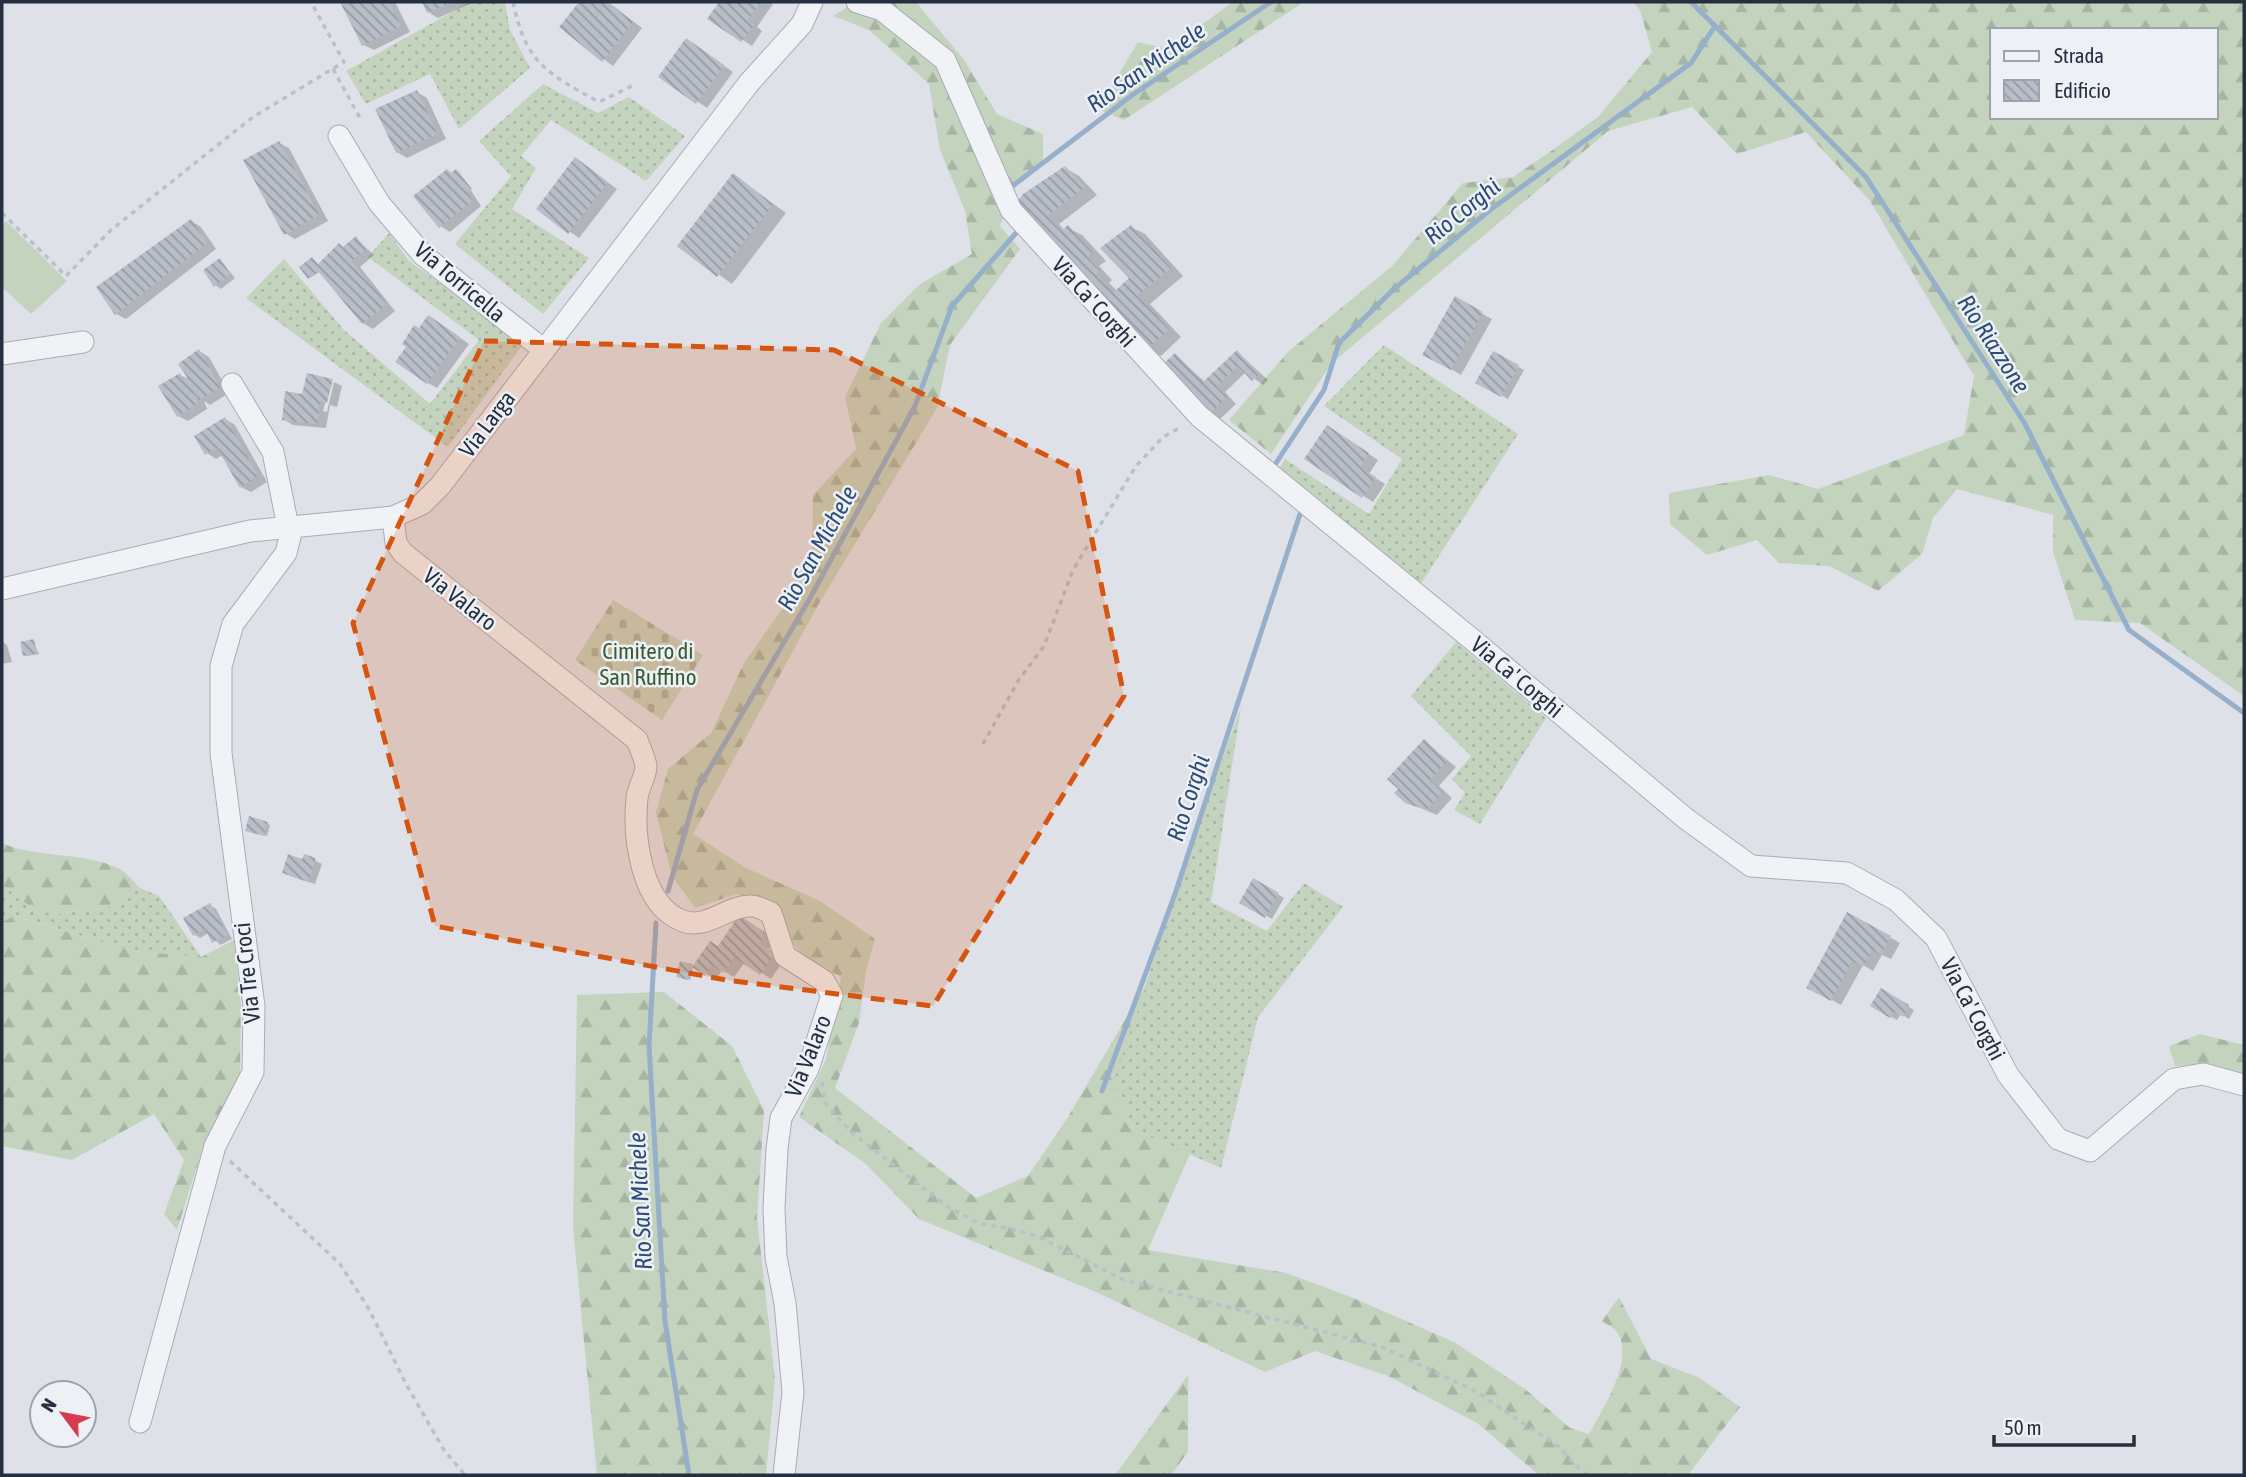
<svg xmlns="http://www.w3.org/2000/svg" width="2246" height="1477" viewBox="0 0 2246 1477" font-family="'Asap Condensed',sans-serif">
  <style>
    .grass { fill: url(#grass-dots) }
    .forest { fill: url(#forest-firs); fill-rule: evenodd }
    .cemetery { fill: url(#cemetery-stones) }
    .park { fill: #c3d3be }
    .shadow { fill: #0003 }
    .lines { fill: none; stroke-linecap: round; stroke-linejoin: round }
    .stream { stroke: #96afcb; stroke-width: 5 }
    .building { fill: url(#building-back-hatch) }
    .street-casing { stroke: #a7acb6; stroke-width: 23 }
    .path { stroke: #bbbfc7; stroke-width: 3.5; stroke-dasharray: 5 5; stroke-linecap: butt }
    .street { stroke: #f0f2f6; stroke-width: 21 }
    .marked { fill: #d55511; fill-opacity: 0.2; stroke: #d55511; stroke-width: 5; stroke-dasharray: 14 9; stroke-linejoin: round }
    .labels { text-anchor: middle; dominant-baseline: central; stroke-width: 5; stroke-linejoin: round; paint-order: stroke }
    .street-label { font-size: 23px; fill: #262f40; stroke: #edf1f6 }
    .park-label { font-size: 23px; fill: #3a5c33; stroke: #edf1f6 }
    .water-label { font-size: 24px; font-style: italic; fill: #2e4d76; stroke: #edf1f6 }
  </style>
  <defs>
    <pattern id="grass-dots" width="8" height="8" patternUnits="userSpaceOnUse" patternTransform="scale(1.75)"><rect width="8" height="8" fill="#c3d3be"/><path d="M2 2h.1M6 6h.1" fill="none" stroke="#a7b5a4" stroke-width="1.8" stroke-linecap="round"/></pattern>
    <pattern id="forest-firs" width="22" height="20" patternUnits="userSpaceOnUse" patternTransform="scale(1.75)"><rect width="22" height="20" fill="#c3d3be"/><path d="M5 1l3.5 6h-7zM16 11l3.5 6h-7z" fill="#a7b5a4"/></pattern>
    <pattern id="cemetery-stones" width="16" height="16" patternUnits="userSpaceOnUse" patternTransform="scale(1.75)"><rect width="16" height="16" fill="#c3d3be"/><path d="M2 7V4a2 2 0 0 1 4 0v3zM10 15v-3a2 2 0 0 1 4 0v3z" fill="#a7b5a4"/></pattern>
    <pattern id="building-back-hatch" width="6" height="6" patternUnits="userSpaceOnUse" patternTransform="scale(1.75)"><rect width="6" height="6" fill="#b8bec8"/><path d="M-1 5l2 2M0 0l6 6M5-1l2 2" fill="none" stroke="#959ba4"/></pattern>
  </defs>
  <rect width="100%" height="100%" fill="#dee2e8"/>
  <g class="grass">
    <polygon points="470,2 505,2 510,30 530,68 459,129 430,74 366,104 346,71"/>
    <polygon points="543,84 598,113 629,97 685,136 646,181 551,120 521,156 536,168 512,209 589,258 543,314 455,244 511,176 479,141"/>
    <polygon points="389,233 409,261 524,343 448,447 246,298 284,259 344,330 430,404 479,340 368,257"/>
    <polygon points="1384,345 1518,434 1420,585 1278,471 1285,459 1369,514 1402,459 1324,406"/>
    <polygon points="1456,642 1546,718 1480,824 1454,810 1465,793 1452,779 1471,756 1411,696"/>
    <polygon points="1241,707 1211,902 1267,931 1304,883 1343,907 1258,1017 1221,1168 1132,1129 1114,1080 1190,849"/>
    <polygon points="2,884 42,916 109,907 140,888 159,896 201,957 132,951 15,916 2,922"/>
  </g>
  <g class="forest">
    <path d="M855,2H916L964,60L997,114L1043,134V163L1016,184L1000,226L1020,249L950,345L937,408L817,607L693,834L746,868L820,901L875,939L866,971L859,1023L835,1088L976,1198L1028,1176L1068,1117L1148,981L1114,1080L1132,1129L1190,1154L1148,1250L1286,1273L1351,1297L1454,1342L1525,1389L1570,1428L1589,1434C1602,1410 1637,1357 1616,1331C1613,1327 1606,1324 1602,1321L1619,1297L1651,1359L1700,1378L1740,1407L1688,1475H1539L1477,1423L1388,1376L1315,1351L1265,1372L1096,1292L919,1219L866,1164L799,1117L826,1059L841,977C800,953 792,955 779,907L737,894L695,908L672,876L656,813L668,769L711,733L744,663L812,567L813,495L856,449L845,397L881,323L920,284L972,254L965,211L940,150L929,84L869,30L833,16Z"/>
    <polygon points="1233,2 1304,2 1124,120 1098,109 1138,42 1168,49"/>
    <path d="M1633,2H2244V696L2140,623L2075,620L2053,552V515L1957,489L1933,518L1922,554L1878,591L1829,566L1779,563L1757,540L1707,555L1670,524L1669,493L1769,475L1818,489L1964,435L1974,376L1870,201L1806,132L1737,154L1692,107L1608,131L1331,364L1271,454L1229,420L1289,351L1392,266L1463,183L1513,177L1551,151L1598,117L1652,52L1640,10ZM1992,30H2216V117H1992Z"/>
    <path d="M2,843C38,859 83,851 120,869C127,873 134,882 140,888L109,907L42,916L2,884Z"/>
    <polygon points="14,916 132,951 201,957 234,940 241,1006 240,1075 203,1147 177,1230 164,1214 184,1160 154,1114 72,1160 2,1146 2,922"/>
    <polygon points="664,992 732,1046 764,1110 757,1218 775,1379 766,1475 597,1475 573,1228 577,995"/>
    <polygon points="2200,1034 2244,1045 2244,1078 2208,1064 2175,1066 2169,1046"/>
    <polygon points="1188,1375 1188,1452 1171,1475 1115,1475"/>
  </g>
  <polygon class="cemetery" points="613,600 703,655 662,720 575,660"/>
  <polygon class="park" points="6,221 67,281 31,314 2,287 2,225"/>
  <g class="shadow">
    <polygon points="342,2 395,2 410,32 374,50 364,45"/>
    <polygon points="423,2 474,2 438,18 428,12"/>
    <polygon points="581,2 608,2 642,28 613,66 561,27"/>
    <polygon points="721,2 769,2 773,4 757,27 762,31 752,46 710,18"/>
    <polygon points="696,46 733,72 707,108 661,77"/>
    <polygon points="417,92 427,98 446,139 407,158 397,152"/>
    <polygon points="279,143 289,148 328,221 295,239 285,233"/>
    <polygon points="576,159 617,189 579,238 538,209"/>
    <polygon points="1065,168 1079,176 1097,195 1059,224 1065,231 1068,228 1082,235 1106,261 1099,266 1112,280 1109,283 1117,291 1131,279 1131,227 1145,234 1183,276 1150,304 1181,337 1161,356 1148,348 1017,206"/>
    <polygon points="459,172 481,206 450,232 440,226 452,174"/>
    <polygon points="733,175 786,213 732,284 679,246"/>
    <polygon points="191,221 201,227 216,249 126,319 116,314"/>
    <polygon points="356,239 374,255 360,267 395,311 373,329 363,323 321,271 310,278 312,259 319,265 339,245 345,248"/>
    <polygon points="220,260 235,278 221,289 215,285"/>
    <polygon points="1455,299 1492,319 1461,375 1425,354"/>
    <polygon points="439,323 469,344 437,388 428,383 409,346 419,330"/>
    <polygon points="199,351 209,357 229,393 210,405 204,401 207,409 188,421 178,416 180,375 192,381"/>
    <polygon points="1237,352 1268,380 1263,385 1246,372 1225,392 1236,404 1219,420 1209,414 1175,355 1205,382"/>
    <polygon points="1493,353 1524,370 1508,399 1477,382"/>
    <polygon points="331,381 323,411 327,412 334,382 342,386 337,407 330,405 326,428 293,425 283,419 303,396"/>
    <polygon points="225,419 235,425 267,482 251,492 241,487 223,455 216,459 207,453"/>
    <polygon points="1337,433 1378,460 1369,474 1385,484 1373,502 1307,459"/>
    <polygon points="2,641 7,645 12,662 2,664"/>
    <polygon points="33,641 39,654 27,656 25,655"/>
    <polygon points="1424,741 1456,767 1439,786 1452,798 1437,815 1406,802"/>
    <polygon points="251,818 270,825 267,836 250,831"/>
    <polygon points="305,856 322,864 315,884 290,876"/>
    <polygon points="1254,880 1284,898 1272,919 1241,902"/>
    <polygon points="210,905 216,909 232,939 220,945 209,933 200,938 194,934"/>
    <polygon points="1848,914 1900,943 1891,959 1882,955 1873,971 1863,965 1841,1005 1808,987"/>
    <polygon points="749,923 775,940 768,950 784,960 771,979 745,962 734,977 722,970 716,980 695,967"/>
    <polygon points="691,966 693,967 690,980 681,978"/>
    <polygon points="1881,990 1914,1010 1909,1019 1901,1014 1897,1020 1872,1006"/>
  </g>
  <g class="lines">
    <g class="stream">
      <polyline points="1691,2 1866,177 2025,424 2129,630 2244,713"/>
      <polyline points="1010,188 1131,96 1271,2"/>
      <polyline points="1276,463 1324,390 1339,343 1394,289 1490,210 1691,63 1715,26"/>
      <polyline points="668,891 697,790 810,598 915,406 952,306 1016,233"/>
      <polyline points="656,923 649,1046 665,1321 689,1475"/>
      <polyline points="1102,1091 1175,894 1300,514"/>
    </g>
  </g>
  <g class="building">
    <polygon points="340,2 389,2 401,26 362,46"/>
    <polygon points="422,2 452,2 427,13"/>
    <polygon points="579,2 608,2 633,22 602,62 559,27"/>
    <polygon points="719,2 761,2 748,20 754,25 741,42 707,19"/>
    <polygon points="686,38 724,65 696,104 658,77"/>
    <polygon points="417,90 437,134 396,153 375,109"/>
    <polygon points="279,141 319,215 284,235 243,160"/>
    <polygon points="575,157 608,182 568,234 536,209"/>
    <polygon points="1065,166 1085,187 1047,216 1061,231 1068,225 1093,253 1087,257 1100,271 1096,274 1114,292 1129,278 1100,248 1131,225 1171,268 1138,295 1169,329 1147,349 1014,206 1023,194"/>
    <polygon points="447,169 451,173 456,169 472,189 467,193 473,200 439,228 413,196"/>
    <polygon points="733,173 773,204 717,277 677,246"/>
    <polygon points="191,219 207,243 115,315 96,287"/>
    <polygon points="356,236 366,249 351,261 387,304 362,324 318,271 308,279 299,267 312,257 318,264 339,243 343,247"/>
    <polygon points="220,258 230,274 214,287 203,270"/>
    <polygon points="1455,296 1483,312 1451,370 1422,355"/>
    <polygon points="428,315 460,337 427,384 395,362 406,347 402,344 414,325 419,328"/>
    <polygon points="199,349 220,387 199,400 192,387 198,403 177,417 158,386 180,373 183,379 187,377 178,364"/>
    <polygon points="1237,350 1259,374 1252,381 1238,366 1216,386 1227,397 1208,415 1161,366 1175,353 1203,382"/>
    <polygon points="1493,351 1519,365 1501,397 1475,383"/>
    <polygon points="307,373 333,379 327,403 320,401 317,424 282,420 285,391 302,394"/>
    <polygon points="225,417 258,476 240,488 217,448 205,455 194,436"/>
    <polygon points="1327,425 1369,453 1360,467 1376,477 1362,498 1304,459"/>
    <polygon points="34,639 37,653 23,656 20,642"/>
    <polygon points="1424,739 1447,761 1430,780 1443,792 1426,810 1405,803 1394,793 1398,789 1387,779"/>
    <polygon points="249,816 268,822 264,836 245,831"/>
    <polygon points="288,854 302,859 304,854 316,858 308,882 282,873"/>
    <polygon points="1253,878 1279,893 1265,918 1239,903"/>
    <polygon points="210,903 227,935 212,943 205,929 193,936 183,918"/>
    <polygon points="1847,912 1891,936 1881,955 1872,950 1863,967 1852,961 1831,1001 1806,988"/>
    <polygon points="739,915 766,933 760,943 775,953 760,975 734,957 724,973 712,965 705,976 692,967 710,941 718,946"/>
    <polygon points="680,961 692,964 688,980 676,977"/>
    <polygon points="1881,988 1909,1005 1903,1017 1895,1012 1890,1018 1870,1006"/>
  </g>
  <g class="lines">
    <g class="street-casing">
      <g id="street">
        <polyline points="857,2 882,10 945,60 1011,210 1199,416 1474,641 1685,818 1751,866 1847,873 1896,900 1936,938 2008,1075 2058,1139 2090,1151 2174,1079 2203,1074 2244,1085"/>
        <polyline points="339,136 379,203 423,255 544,350"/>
        <polyline points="2,354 83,342"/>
        <path d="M393,517L396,543L403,553L637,740C640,748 645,759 646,766C646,777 638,787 637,798C633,837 641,906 683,921C707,930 728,905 751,906C757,906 765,910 771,913L785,956L824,981L832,995L808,1069L781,1118L777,1149L774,1208L776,1257L785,1303L793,1392L784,1475"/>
        <polyline points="2,589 250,531 393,517 422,504 440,486 749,83 802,24 812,2"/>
        <polyline points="140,1422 215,1146 253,1072 254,1006 221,753 221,666 233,624 286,553 290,537 273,452 232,384"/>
      </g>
    </g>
    <g class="path">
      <path d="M513,2C526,64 547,73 599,102L632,86"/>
      <polyline points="333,69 360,118"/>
      <polyline points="2,213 66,276 111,230 253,117 344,62 311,2"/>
      <polyline points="983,744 1018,681 1044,646 1073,570 1136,466 1163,437 1181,427"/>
      <polyline points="822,1082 826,1104 851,1132 948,1207 981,1224 1008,1228 1039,1237 1124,1280 1382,1347 1473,1390 1558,1446 1585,1475"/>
      <polyline points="230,1161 340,1264 369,1309 406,1384 444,1450 465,1475"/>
    </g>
    <use href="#street" class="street"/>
  </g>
  <path class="marked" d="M484,341L834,350L1078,471L1124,696L933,1006L726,980L435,926L353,623Z"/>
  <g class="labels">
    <g class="street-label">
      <text transform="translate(460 282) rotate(40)">Via Torricella</text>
      <text transform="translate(1094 302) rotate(48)">Via Ca' Corghi</text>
      <text transform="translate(487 424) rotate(-53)">Via Larga</text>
      <text transform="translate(460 599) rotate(38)">Via Valaro</text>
      <text transform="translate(1517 677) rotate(40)">Via Ca' Corghi</text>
      <text transform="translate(247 973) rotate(-96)">Via Tre Croci</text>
      <text transform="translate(1973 1009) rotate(62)">Via Ca' Corghi</text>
      <text transform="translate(808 1056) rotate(-68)">Via Valaro</text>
    </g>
    <g class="park-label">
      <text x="648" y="651">Cimitero di<tspan x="648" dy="26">San Ruffino</tspan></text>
    </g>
    <g class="water-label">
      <text transform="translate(1146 67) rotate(-35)">Rio San Michele</text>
      <text transform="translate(1462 211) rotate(-39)">Rio Corghi</text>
      <text transform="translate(1994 344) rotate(57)">Rio Riazzone</text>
      <text transform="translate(817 548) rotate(-61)">Rio San Michele</text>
      <text transform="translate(1188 798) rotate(-72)">Rio Corghi</text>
      <text transform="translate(640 1201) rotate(-93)">Rio San Michele</text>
    </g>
  </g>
  <rect width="2246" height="1477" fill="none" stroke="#262f40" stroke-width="7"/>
  <rect x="1990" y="28" width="228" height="91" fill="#edf1f6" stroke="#9da3ad" stroke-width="2"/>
  <rect x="2004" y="51" width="35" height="10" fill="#f0f2f6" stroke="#9da3ad" stroke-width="2"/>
  <text x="2054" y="63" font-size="21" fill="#262f40">Strada</text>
  <rect x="2004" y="80" width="35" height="21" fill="url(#building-back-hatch)" stroke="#9da3ad" stroke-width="2"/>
  <text x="2054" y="98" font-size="21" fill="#262f40">Edificio</text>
  <g transform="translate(63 1414) rotate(302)"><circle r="33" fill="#edf1f6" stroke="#9da3ad" stroke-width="2"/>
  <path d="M0-5L12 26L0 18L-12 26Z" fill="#d53b4f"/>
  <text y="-10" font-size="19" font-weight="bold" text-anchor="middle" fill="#262f40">N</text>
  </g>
  <path d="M1994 1435v10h140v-10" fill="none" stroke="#262f40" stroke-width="3.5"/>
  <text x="2004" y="1435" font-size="21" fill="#262f40" stroke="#edf1f6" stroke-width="5" paint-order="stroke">50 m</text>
</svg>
